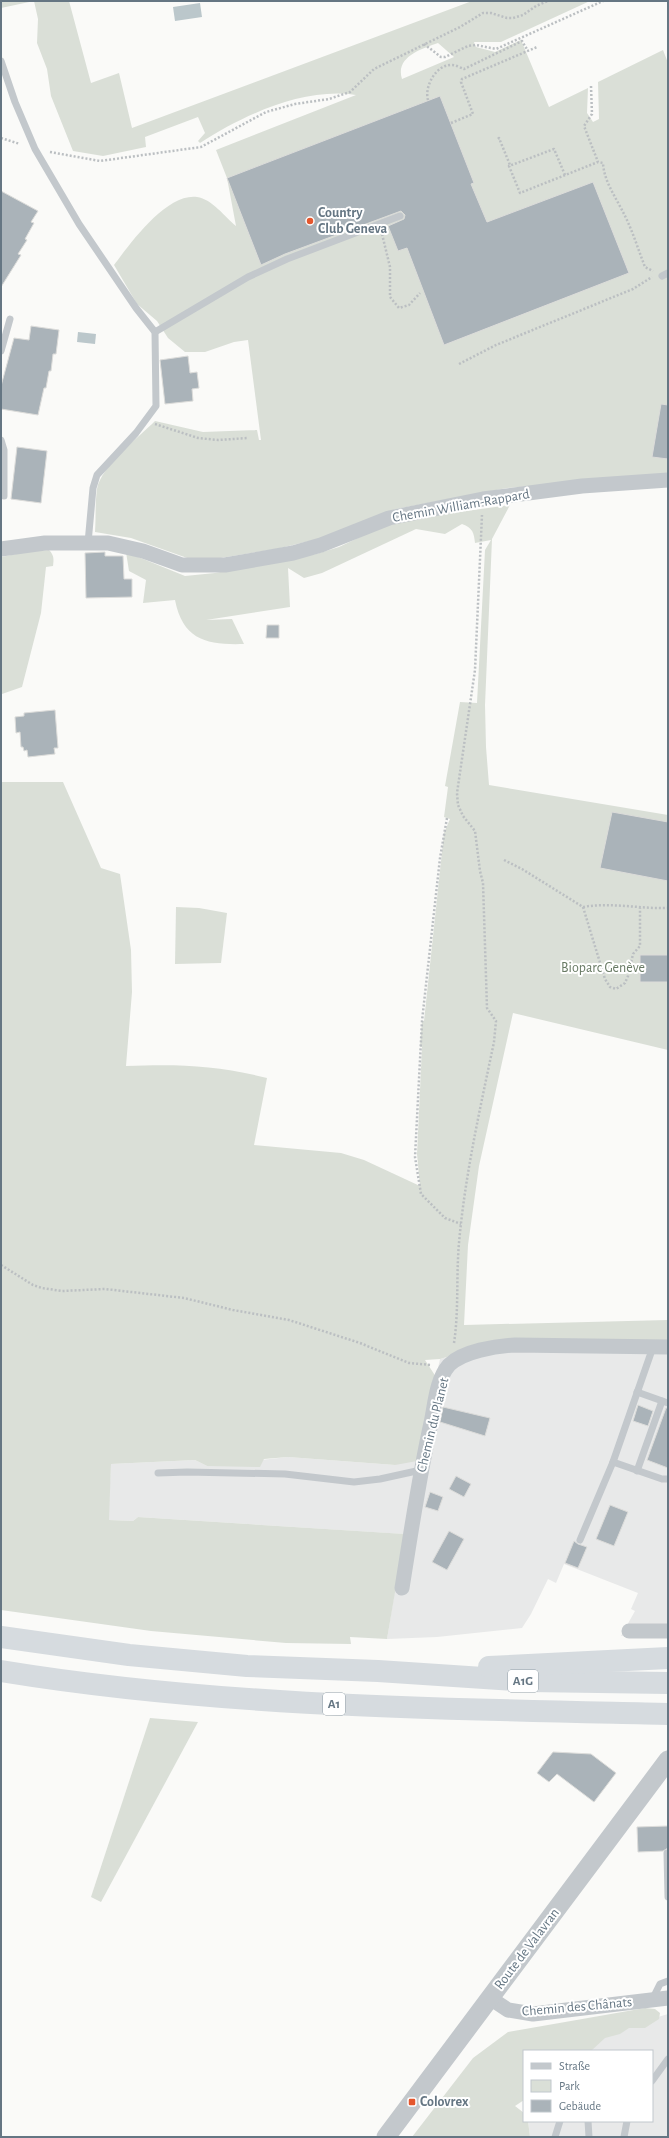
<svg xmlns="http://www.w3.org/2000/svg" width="669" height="2138" viewBox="0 0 669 2138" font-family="'Alegreya Sans',sans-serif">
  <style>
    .built { fill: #e8e9e9 }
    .green { fill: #dadfd7; fill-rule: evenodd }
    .water { fill: #bbc7cb }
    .building { fill: #aab3b9; stroke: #dcdcda }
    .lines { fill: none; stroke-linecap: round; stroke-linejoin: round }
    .path { stroke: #bbbfc2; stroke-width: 2.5; stroke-dasharray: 2 2; stroke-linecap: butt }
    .service { stroke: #c3c8cc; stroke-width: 7 }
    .minor { stroke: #c3c8cc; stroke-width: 15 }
    .tertiary { stroke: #c3c8cc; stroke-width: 19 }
    .motorway { stroke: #d6dbdf; stroke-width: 22 }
    .poi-dot { fill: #e4572e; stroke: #fff; stroke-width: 1.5 }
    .labels { text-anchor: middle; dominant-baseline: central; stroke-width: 4; stroke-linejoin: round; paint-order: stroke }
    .shield { fill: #fff; stroke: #939fa8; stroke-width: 1 }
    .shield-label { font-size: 13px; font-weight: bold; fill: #657683 }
    .poi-label { font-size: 14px; font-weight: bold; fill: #657683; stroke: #fff; text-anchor: start }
    .street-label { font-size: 14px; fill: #657683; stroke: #fff }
    .park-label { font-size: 14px; fill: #687a64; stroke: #fff }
  </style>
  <rect width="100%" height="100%" fill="#fafaf8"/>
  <g class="built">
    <polygon points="668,1342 668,1633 621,1636 635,1611 631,1609 638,1593 564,1564 556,1583 548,1579 531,1614 522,1628 437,1637 387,1639 404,1534 138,1517 133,1521 108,1520 111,1464 195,1460 207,1466 288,1457 395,1465 436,1377 440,1359 457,1354"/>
    <polygon points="668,2014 668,2137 530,2137 528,2121 652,2121 652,2051 544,2051"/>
  </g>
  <g class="green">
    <path d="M1,1H69L91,83L119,73L132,128L472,1H590L501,42H474L476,47L495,52L521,40L549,107L588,88L587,113L593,122L599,119L598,82L663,50L668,63V474L507,488L396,509L318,539L276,549L208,560L190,559L131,538L95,532C96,518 95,503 97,489C101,466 139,437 155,421L203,432L257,430L259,440H261L248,340L234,342L205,352H185L168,338L157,321L137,304L114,265C130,244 166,193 197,197C212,199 225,217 236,226L227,178L216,150L356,95C304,87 243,115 200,143L198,141L205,133L198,117L145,137L146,147L103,156L73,151L51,96L47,69L37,43L38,19L34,1L1,8ZM438,43L454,57L402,79C395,57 421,49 438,43Z"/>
    <path d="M510,505L492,539L485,705L486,747L489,785L668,815V1050L513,1013L479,1166L468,1245L464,1325L668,1320V1342L457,1354L440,1359L425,1360L436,1377L417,1461L395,1465L288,1457L264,1459L260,1467L207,1466L195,1460L111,1464L109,1520L133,1521L138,1517L405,1534L387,1639L350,1637L351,1644L286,1643L151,1631L1,1610V782H63L101,868L120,874L131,950L132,992L126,1066C178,1064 216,1065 267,1078L254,1145L341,1153L364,1160L420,1186L417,1154L422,1047H420L422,1021H424L444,833L450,819L444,817L448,787L445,786L460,702L477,703L485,550L491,540L475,543C474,533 473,528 462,524L445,534L416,529L322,573L304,578L288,568L290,607L206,620L232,619L244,644C208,645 183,641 175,600L143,603L146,580L129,571L126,552L185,576L215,573L316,554L339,547L381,527L430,516Z"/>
    <path d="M49,550C54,555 54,559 53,566L46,567L41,613L22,687L2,694L1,696V557L31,551Z"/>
    <polygon points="176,907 199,908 227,913 221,963 175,964"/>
    <polygon points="150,1718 198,1722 101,1902 91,1897"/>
    <polygon points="645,2008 655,2009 660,2013 659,2019 645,2028 629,2028 620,2034 605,2038 591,2051 524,2051 524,2100 515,2106 524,2113 524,2121 528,2121 530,2137 412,2137 473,2058 508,2032"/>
  </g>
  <g class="water">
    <polygon points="200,3 202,17 175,21 173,7"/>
    <polygon points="78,332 96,334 95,344 77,342"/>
  </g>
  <g class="building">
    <polygon points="440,96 474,183 471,184 487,222 593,182 629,273 444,345 407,248 398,251 388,226 404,219 405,215 401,211 285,254 261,265 227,178"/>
    <polygon points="1,191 38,211 31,222 34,223 25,239 27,240 18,254 21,255 1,287"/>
    <polygon points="31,326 59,330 56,354 53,354 51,371 49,371 46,388 44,388 38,415 1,409 1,386 14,338 29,340"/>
    <polygon points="188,356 190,373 197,372 199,388 192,389 193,401 165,404 160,360"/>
    <polygon points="661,404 668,405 668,459 652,457"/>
    <polygon points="17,447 47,451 41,503 11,499"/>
    <polygon points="105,552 105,556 123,556 124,579 132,579 132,597 86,598 85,553"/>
    <polygon points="267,625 279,625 279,638 266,638"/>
    <polygon points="55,710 58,748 54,748 55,754 28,757 27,750 24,751 23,747 21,747 20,732 16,733 15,717 24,716 24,713"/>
    <polygon points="612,812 668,822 668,881 600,868"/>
    <rect x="640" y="955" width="28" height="27"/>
    <polygon points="638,1405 653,1411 648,1426 633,1421"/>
    <polygon points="443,1407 490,1418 485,1436 440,1422"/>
    <polygon points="666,1408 668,1408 668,1468 647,1460"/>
    <polygon points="456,1476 471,1484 464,1497 449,1489"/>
    <polygon points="430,1492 443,1497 438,1511 425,1507"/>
    <polygon points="610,1505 628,1512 614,1546 596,1539"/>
    <polygon points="449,1531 464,1539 447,1570 432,1562"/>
    <polygon points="574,1541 578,1544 587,1547 578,1568 565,1563"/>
    <polygon points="553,1752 591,1754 616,1773 594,1802 557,1774 549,1782 537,1773"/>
    <polygon points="668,1826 668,1848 663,1851 638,1852 637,1827"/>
  </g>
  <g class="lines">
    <g class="path">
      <polyline points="424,44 441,57 445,57 468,46 476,45 496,49 603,1"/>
      <polyline points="591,86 592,114 584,126 598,162"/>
      <path d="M428,100C424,87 436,64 452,65C456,65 461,68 464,69L522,41L528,51"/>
      <polyline points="451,123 473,114 461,82 462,79 537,47"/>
      <polyline points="1,138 20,144"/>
      <polyline points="498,139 499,138 510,165"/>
      <polyline points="50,152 100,161 201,147 266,112 295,104 329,99 350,92 374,69 460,27 483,13 491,13 507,18 513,18 523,15 536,6 548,1"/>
      <path d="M565,175L554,149L509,166L520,193L598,162L603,163C604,181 615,196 623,212C632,229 638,249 645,267L653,271"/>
      <polyline points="382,234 390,267 390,297 399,308 409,305 420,293"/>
      <polyline points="459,364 496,345 633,289 652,277"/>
      <polyline points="155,424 198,438 218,440 248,438"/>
      <polyline points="447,818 440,858 422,1021 415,1157 421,1194 445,1218 461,1224"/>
      <path d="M504,860L522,869L583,907C611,902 640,909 668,908"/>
      <polyline points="583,907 605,979 610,987 616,989 625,983 628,976 633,954 640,946 640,908"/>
      <polyline points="1,1265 33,1285 42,1288 62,1291 105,1289 184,1298 233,1310 289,1320 360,1343 409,1363 431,1365"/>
      <path d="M454,1343C459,1310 456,1277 459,1243C465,1175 480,1109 494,1042L496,1021L487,1008L483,883L480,871L475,831L463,816L458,805L457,793L475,670L482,515"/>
    </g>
    <g class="service">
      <polyline points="1,61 15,102 35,149 79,224 136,308 155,332 156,406 136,433 97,475 93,488 88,543"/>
      <polyline points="662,276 668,273"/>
      <polyline points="155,332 248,277 287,259 400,216"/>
      <polyline points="1,351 10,319"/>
      <polyline points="1,440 4,450 4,496"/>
      <polyline points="637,1392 668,1403"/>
      <polyline points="613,1462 662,1479 668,1479"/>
      <polyline points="637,1471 662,1401"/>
      <polyline points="158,1473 187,1472 285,1474 354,1482 380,1479 421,1470"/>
      <polyline points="580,1540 613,1462 653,1347"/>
      <polyline points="667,1853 668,1897"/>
      <polyline points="652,2000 660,1984 668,1981"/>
      <polyline points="652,2081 668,2059"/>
      <polyline points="588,2121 589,2137"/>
      <polyline points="555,2137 560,2121"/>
      <polyline points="624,2137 627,2121"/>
    </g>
    <g class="minor">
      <polyline points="1,549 45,543 108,543 143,551 182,565 225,565 293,553 321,545 389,518 483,499 582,486 668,480"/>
      <path d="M402,1588C411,1532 419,1477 431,1423C435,1405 436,1380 449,1365C463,1351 496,1346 515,1345L668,1347"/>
      <polyline points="629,1631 668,1631"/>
      <polyline points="490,1998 508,2010 533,2014 668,1998"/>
    </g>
    <polyline class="tertiary" points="386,2137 668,1760"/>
    <g class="motorway">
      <polyline points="1,1637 129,1655 247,1666 378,1671 528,1681 668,1683"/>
      <polyline points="489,1667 668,1658"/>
      <path d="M1,1671C221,1707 445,1709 668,1714"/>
    </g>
  </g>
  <g class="poi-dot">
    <circle cx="310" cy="221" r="4"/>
    <rect x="408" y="2098" width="8" height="8" rx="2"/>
  </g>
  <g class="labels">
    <g class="shield">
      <rect x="508" y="1670" width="30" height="22" rx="3"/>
      <rect x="323" y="1693" width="22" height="22" rx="3"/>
    </g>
    <g class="shield-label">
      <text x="523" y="1681">A1G</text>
      <text x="334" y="1704">A1</text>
    </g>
    <g class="poi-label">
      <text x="318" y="213">Country<tspan x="318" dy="16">Club Geneva</tspan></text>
      <text x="420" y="2102">Colovrex</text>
    </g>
    <g class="street-label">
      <text transform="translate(461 506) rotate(-10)">Chemin William-Rappard</text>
      <text transform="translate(433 1425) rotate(-76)">Chemin du Planet</text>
      <text transform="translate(527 1949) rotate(-53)">Route de Valavran</text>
      <text transform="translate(577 2007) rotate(-5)">Chemin des Chânats</text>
    </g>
    <g class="park-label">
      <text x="603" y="968">Bioparc Genève</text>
    </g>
  </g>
  <rect width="669" height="2138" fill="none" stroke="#657683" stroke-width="4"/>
  <rect x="523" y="2050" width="130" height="72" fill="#ffffff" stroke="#c1c8cd"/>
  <rect x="531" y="2063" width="20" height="6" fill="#c3c8cc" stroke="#c1c8cd"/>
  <text x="559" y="2070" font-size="12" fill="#657683">Straße</text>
  <rect x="531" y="2080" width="20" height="12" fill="#dadfd7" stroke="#c1c8cd"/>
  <text x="559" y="2090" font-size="12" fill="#657683">Park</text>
  <rect x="531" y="2100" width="20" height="12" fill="#aab3b9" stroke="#c1c8cd"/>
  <text x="559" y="2110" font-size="12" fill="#657683">Gebäude</text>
</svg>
